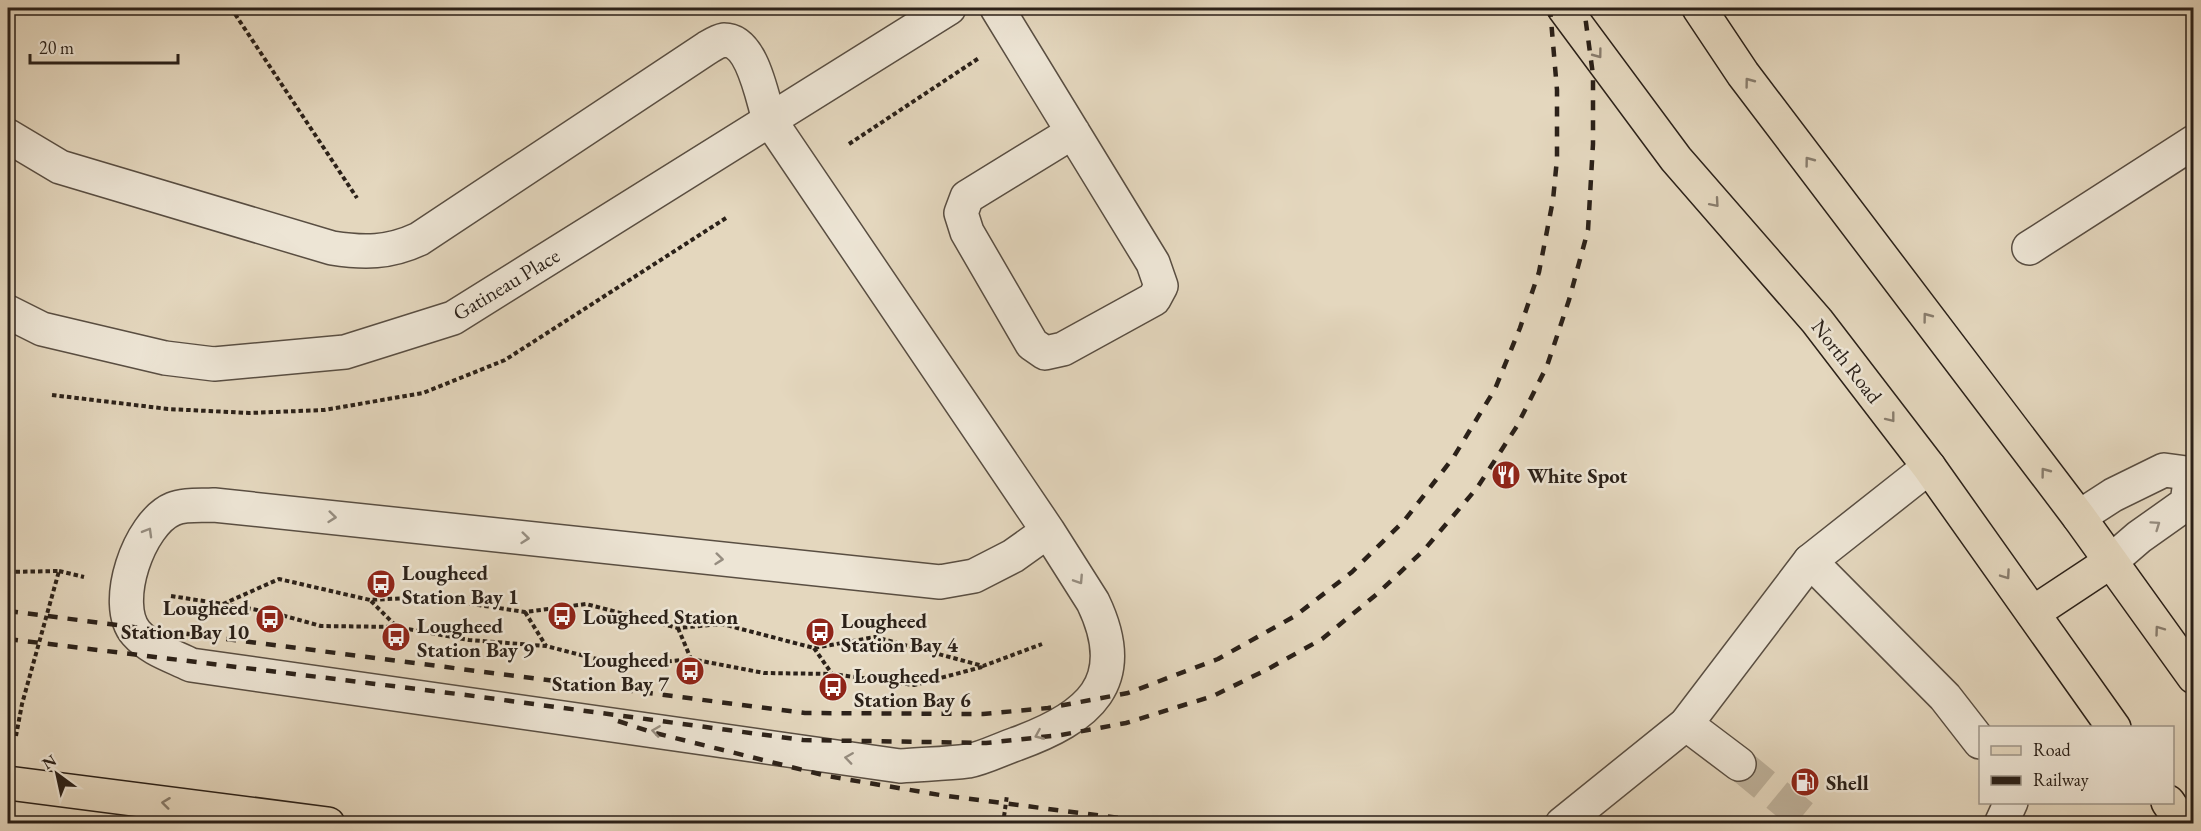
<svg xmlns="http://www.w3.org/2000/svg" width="2201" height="831" viewBox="0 0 2201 831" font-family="'EB Garamond',serif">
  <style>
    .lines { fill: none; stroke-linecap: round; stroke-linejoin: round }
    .minor-tunnel { stroke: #bfb39d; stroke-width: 33; stroke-dasharray: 33 16; stroke-linecap: butt }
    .minor-casing { stroke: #594e42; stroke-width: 36 }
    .major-casing { stroke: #2b2119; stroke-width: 36 }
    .path { stroke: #2b2119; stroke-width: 4; stroke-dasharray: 4.5 3; stroke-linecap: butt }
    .minor { stroke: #ede5d5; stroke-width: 33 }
    .major { stroke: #e4d7be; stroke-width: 33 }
    .rail { stroke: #2b2119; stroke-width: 4.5; stroke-dasharray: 10 10; stroke-linecap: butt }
    .oneway { stroke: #887c6c }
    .oneway2 { stroke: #968d80 }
    .labels { text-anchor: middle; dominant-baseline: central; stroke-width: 5; stroke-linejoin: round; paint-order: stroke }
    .street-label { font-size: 21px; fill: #2b2119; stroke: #ede5d5 }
    .poi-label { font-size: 21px; font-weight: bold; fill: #2b2119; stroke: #ede5d5; text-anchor: start }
  </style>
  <rect width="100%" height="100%" fill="#e4d7be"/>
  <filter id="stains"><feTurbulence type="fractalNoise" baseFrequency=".00333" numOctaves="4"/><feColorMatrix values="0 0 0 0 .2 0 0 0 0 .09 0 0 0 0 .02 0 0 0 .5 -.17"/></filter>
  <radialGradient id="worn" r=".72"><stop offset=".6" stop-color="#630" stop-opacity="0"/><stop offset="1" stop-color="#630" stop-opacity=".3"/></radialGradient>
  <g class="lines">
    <polyline class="minor-tunnel" points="1739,764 1812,824"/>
    <g class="minor-casing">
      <g id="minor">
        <polyline points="997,8 1153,263 1161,286 1154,299 1063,349 1045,353 1032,344 967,232 961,213 967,197 1073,132"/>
        <path d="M8,136L60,167L332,248C364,253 389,253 419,239L707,48C712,45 718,41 724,40C753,40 762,98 769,119L1048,531L1093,602C1132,683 1088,718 1016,744C1001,749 984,758 968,761C946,764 922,764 900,766L191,665C173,656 150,649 136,633C111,604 139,523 173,509C184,504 202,506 214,505L940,582L974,576L1013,556L1048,531"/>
        <polyline points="2029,248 2194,142"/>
        <polyline points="8,312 42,329 165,358 214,364 345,352 453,318 949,8"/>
        <polyline points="1929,467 1810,561 1945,697 1980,742"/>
        <polyline points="2079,517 2113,495 2164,470 2194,474"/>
        <polyline points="2110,562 2139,537 2187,503 2191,474"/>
        <polyline points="1686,724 1739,764"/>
        <polyline points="1562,824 1686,724 1810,561"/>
        <polyline points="2001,824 2011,802"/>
      </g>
    </g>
    <g class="major-casing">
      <g id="major">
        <polyline points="1564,8 1676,159 1817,321 1929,467 2114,728"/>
        <polyline points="1699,8 1743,74 2079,517 2194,677"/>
        <polyline points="2033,613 2110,562"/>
        <polyline points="8,783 328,824"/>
        <polyline points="2168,802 2183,824"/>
      </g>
    </g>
    <g class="path">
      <polyline points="231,8 357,198"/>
      <polyline points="849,144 979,58"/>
      <polyline points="52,395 168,409 249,413 324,410 423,393 505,360 726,218"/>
      <polyline points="59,571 84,577"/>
      <polyline points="8,572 59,571 22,704 16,736"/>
      <polyline points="171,596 223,604 279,579 370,600 425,597 525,612 586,604 678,628 722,624 814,648 875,637 983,666 1042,644"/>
      <polyline points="371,601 397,627"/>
      <polyline points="224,604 274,613 321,626 397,627 469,640 546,646 624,666 691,659 764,673 832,674 914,685 982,667"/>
      <polyline points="525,612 546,646"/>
      <polyline points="678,628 691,659"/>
      <polyline points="814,648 832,674"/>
      <polyline points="1003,824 1007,795"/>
    </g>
    <use href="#minor" class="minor"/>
    <use href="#major" class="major"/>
    <g class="rail">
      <polyline points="8,611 805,713 983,714 1048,708 1128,693 1218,659 1295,616 1352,572 1404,521 1453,458 1495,389 1520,328 1539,272 1553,200 1557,159 1557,90 1550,8"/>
      <polyline points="8,639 466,695 803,740 986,743 1061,735 1126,723 1213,696 1268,669 1322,639 1377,594 1424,550 1477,488 1517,426 1547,366 1569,300 1588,230 1593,144 1593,75 1584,8"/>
      <polyline points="618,721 651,732 827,776 940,795 1166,824"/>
    </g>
  </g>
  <defs><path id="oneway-chevron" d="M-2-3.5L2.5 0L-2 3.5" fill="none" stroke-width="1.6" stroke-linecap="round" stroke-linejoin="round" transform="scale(1.5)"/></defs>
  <g class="oneway">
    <use href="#oneway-chevron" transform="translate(1598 54) rotate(53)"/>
    <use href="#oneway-chevron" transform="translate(1749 82) rotate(-127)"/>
    <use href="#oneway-chevron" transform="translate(1809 161) rotate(-127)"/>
    <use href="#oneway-chevron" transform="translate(1715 203) rotate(49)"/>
    <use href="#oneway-chevron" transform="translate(1927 317) rotate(-127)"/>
    <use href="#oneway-chevron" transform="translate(1891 418) rotate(52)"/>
    <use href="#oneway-chevron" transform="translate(2045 472) rotate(-127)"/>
    <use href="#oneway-chevron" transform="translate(2006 575) rotate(55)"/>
    <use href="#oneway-chevron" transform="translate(2159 630) rotate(-126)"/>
    <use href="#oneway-chevron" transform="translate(166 803) rotate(-173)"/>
  </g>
  <g class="oneway2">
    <use href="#oneway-chevron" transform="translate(332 517) rotate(6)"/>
    <use href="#oneway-chevron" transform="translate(2156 525) rotate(-35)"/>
    <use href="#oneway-chevron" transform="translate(148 532) rotate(-60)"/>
    <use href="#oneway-chevron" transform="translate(525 538) rotate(6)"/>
    <use href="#oneway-chevron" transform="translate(719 559) rotate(6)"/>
    <use href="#oneway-chevron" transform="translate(1079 580) rotate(57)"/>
    <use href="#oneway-chevron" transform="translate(656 731) rotate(-172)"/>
    <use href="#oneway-chevron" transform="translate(1039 735) rotate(157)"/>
    <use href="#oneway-chevron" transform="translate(849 758) rotate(-172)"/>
  </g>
  <defs>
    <g id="restaurant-disc" transform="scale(1.5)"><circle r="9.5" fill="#8f2418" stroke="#ede5d5"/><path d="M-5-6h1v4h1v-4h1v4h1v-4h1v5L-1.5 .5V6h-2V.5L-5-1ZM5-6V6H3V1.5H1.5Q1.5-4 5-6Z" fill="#fff"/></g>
    <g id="bus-disc" transform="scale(1.5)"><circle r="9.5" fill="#8f2418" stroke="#ede5d5"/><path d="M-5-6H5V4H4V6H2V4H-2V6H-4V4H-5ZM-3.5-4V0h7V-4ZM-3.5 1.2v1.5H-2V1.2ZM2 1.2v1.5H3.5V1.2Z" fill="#fff"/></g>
    <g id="fuel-disc" transform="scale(1.5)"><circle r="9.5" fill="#8f2418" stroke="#ede5d5"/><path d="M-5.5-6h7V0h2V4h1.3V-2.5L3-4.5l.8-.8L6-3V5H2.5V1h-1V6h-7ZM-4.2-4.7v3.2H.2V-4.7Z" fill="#fff"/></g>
  </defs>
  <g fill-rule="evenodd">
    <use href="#restaurant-disc" x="1506" y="475"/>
    <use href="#bus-disc" x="381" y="584"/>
    <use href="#bus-disc" x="562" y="616"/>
    <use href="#bus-disc" x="270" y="619"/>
    <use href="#bus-disc" x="820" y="632"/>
    <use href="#bus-disc" x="396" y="637"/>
    <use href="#bus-disc" x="690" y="671"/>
    <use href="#bus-disc" x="833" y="687"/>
    <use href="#fuel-disc" x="1805" y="782"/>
  </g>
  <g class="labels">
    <g class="street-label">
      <text transform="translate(506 284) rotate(-31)">Gatineau Place</text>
      <text transform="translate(1847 361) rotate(52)">North Road</text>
    </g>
    <g class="poi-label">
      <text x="1527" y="475">White Spot</text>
      <text x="402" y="572">Lougheed<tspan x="402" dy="24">Station Bay 1</tspan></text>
      <text x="249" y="607" text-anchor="end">Lougheed<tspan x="249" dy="24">Station Bay 10</tspan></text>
      <text x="583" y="616">Lougheed Station</text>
      <text x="841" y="620">Lougheed<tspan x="841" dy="24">Station Bay 4</tspan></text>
      <text x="417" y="625">Lougheed<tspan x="417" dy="24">Station Bay 9</tspan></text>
      <text x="669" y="659" text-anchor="end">Lougheed<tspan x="669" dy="24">Station Bay 7</tspan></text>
      <text x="854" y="675">Lougheed<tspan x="854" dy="24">Station Bay 6</tspan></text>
      <text x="1826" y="782">Shell</text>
    </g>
  </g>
  <rect width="2201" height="831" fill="none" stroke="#e4d7be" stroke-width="30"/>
  <rect x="9" y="9" width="2183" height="813" fill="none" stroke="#2b2119" stroke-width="3"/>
  <rect x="15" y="15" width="2171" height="801" fill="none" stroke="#2b2119" stroke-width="1.5"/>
  <rect x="1979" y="726" width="195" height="78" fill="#ede5d5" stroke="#9f978a" stroke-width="1.5"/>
  <rect x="1991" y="746" width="30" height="9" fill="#e4d7be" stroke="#9f978a" stroke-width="1.5"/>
  <text x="2033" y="756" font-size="18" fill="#2b2119">Road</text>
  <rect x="1991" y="776" width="30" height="9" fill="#2b2119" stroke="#9f978a" stroke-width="1.5"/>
  <text x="2033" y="786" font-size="18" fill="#2b2119">Railway</text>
  <g transform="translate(57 774) rotate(327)" stroke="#ede5d5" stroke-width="4.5" paint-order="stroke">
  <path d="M0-4.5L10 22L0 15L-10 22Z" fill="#2b2119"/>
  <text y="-9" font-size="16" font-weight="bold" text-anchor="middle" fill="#2b2119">N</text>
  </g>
  <path d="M30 54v9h148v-9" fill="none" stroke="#2b2119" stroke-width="3"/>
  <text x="39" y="54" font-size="18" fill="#2b2119" stroke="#ede5d5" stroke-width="4.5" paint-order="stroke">20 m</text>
  <rect width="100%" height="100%" filter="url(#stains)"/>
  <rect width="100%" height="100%" fill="url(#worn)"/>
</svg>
